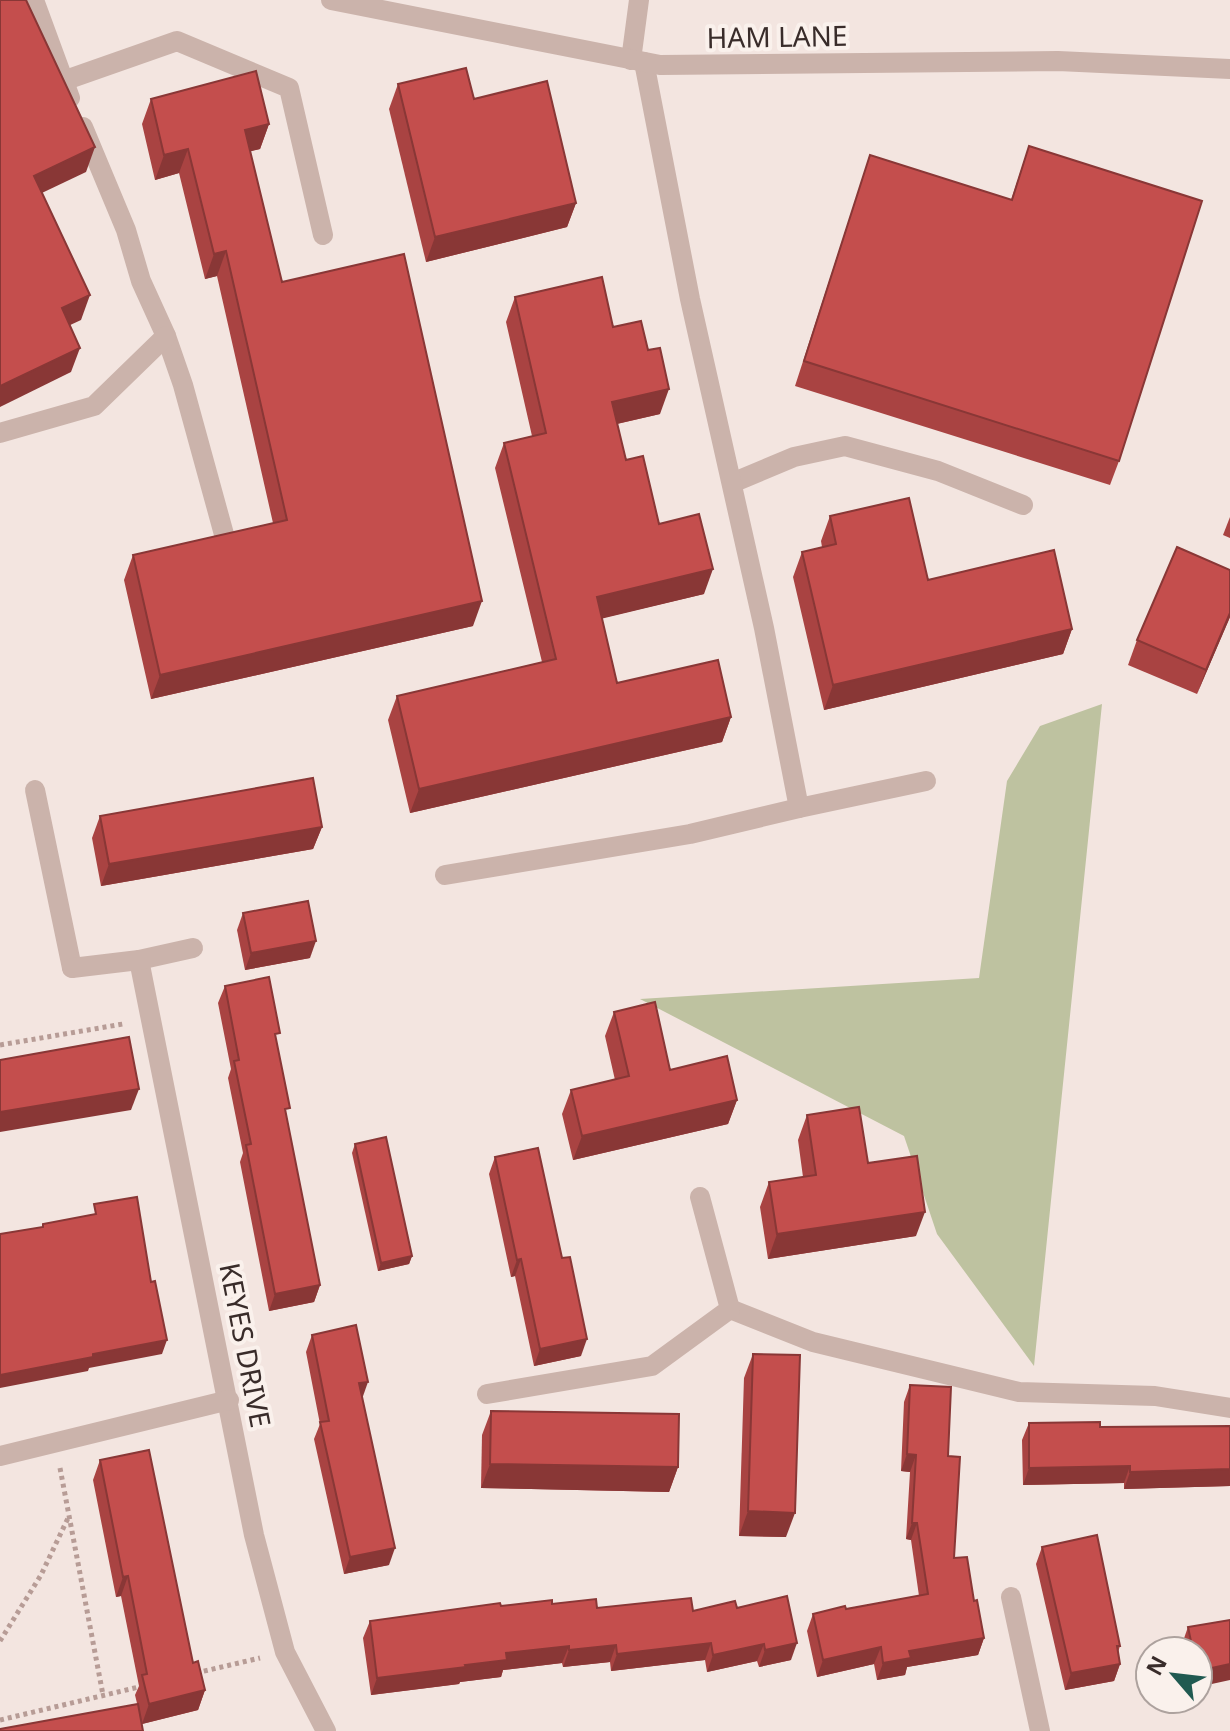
<svg xmlns="http://www.w3.org/2000/svg" width="1230" height="1731" viewBox="0 0 1230 1731" font-family="'Noto Sans',sans-serif">
  <style>
    .green { fill: #bec2a0 }
    .lines { fill: none; stroke-linecap: round; stroke-linejoin: round }
    .path { stroke: #b79c96; stroke-width: 5; stroke-dasharray: 4 4; stroke-linecap: butt }
    .service { stroke: #cbb3ab; stroke-width: 20 }
    .minor { stroke: #cbb3ab; stroke-width: 20 }
    .wall { fill: #a94342 }
    .shaded-wall { fill: #893736 }
    .building { fill: #c44e4d; stroke: #893736; stroke-width: 2 }
    .labels { text-anchor: middle; dominant-baseline: central; stroke-width: 8; stroke-linejoin: round; paint-order: stroke }
    .street-label { font-size: 28px; fill: #392c2a; stroke: #faf1ec }
  </style>
  <rect width="100%" height="100%" fill="#f3e5e0"/>
  <polygon class="green" points="1102,704 1034,1366 937,1234 904,1136 640,999 979,978 1007,781 1040,726"/>
  <g class="lines">
    <g class="path">
      <polyline points="0,1045 123,1024"/>
      <polyline points="60,1468 103,1695"/>
      <polyline points="0,1641 41,1575 69,1516"/>
      <polyline points="196,1673 260,1658"/>
      <polyline points="0,1720 143,1686"/>
    </g>
    <g class="service">
      <polyline points="34,0 70,98"/>
      <polyline points="631,60 639,0"/>
      <polyline points="63,81 177,41 289,88 323,235"/>
      <polyline points="83,127 126,230 141,281 166,336 183,385 225,538"/>
      <polyline points="0,433 94,406 166,336"/>
      <polyline points="732,483 794,457 845,446 938,471 1023,505"/>
      <polyline points="35,790 72,968"/>
      <polyline points="799,808 926,781"/>
      <polyline points="445,875 690,834 799,808 764,628 690,299 644,62"/>
      <polyline points="1011,1597 1040,1731"/>
    </g>
    <g class="minor">
      <polyline points="331,0 660,65 1058,61 1230,69"/>
      <polyline points="139,960 254,1535 285,1652 326,1731"/>
      <polyline points="72,968 139,960 193,948"/>
      <polyline points="730,1309 813,1342 1019,1392 1155,1396 1230,1408"/>
      <polyline points="487,1394 652,1366 730,1309 700,1197"/>
      <polyline points="0,1456 229,1400"/>
    </g>
  </g>
  <g class="wall">
    <polygon points="398,84 474,99 576,203 567,227 426,262 389,109"/>
    <polygon points="151,99 269,124 260,149 250,151 282,282 473,626 151,699 124,580 133,555 273,523 217,276 205,279 179,173 155,180 142,124"/>
    <polygon points="1029,146 1119,461 1110,485 795,386 870,155 1011,200"/>
    <polygon points="515,297 613,327 660,414 617,424 626,460 659,524 704,594 602,618 617,683 731,717 722,742 410,813 388,720 397,696 542,662 495,468 504,443 532,436 506,322"/>
    <polygon points="830,516 928,580 1072,629 1063,654 824,710 793,577 802,552 822,547 821,541"/>
    <polygon points="1230,517 1230,538 1223,535"/>
    <polygon points="1230,570 1230,617 1197,694 1128,665 1137,640"/>
    <polygon points="100,816 322,827 313,849 101,886 92,838"/>
    <polygon points="243,913 310,958 245,970 237,930"/>
    <polygon points="225,986 277,1043 286,1118 320,1285 314,1302 269,1311 240,1162 243,1153 228,1078 231,1069 218,1003"/>
    <polygon points="614,1012 670,1070 737,1100 728,1124 573,1160 562,1114 571,1090 615,1080 605,1036"/>
    <polygon points="807,1115 868,1163 916,1236 768,1259 760,1207 769,1182 803,1177 798,1140"/>
    <polygon points="355,1144 412,1256 409,1264 378,1271 352,1153"/>
    <polygon points="495,1157 562,1258 581,1356 534,1366 515,1276 511,1277 489,1174"/>
    <polygon points="312,1335 362,1397 389,1565 344,1574 314,1439 320,1424 306,1352"/>
    <polygon points="753,1354 786,1537 739,1536 744,1378"/>
    <polygon points="910,1385 948,1456 954,1558 974,1601 984,1638 978,1655 907,1667 905,1675 877,1680 874,1664 817,1677 807,1631 813,1614 846,1609 919,1596 911,1540 906,1539 910,1472 901,1471 904,1402"/>
    <polygon points="491,1411 678,1467 669,1492 481,1488 482,1435"/>
    <polygon points="1029,1423 1100,1427 1230,1426 1230,1486 1124,1489 1124,1483 1023,1485 1022,1440"/>
    <polygon points="100,1460 205,1690 198,1710 142,1724 135,1695 139,1686 121,1596 116,1597 93,1480"/>
    <polygon points="1042,1547 1120,1646 1118,1652 1120,1664 1114,1681 1065,1690 1036,1564"/>
    <polygon points="552,1604 597,1608 693,1611 737,1608 791,1660 759,1667 757,1661 707,1672 705,1660 611,1671 610,1662 563,1667 562,1663 503,1670 501,1677 460,1682 459,1684 371,1695 363,1638 370,1621 501,1606"/>
    <polygon points="1188,1627 1198,1651 1183,1651 1182,1644"/>
  </g>
  <g class="shaded-wall">
    <polygon points="269,124 260,149 236,155 245,130"/>
    <polygon points="95,147 86,172 25,201 34,176"/>
    <polygon points="188,149 179,173 155,180 164,155"/>
    <polygon points="576,203 567,227 426,262 435,237"/>
    <polygon points="226,251 217,276 205,279 214,254"/>
    <polygon points="90,295 81,320 53,333 62,308"/>
    <polygon points="80,348 71,372 0,407 0,386"/>
    <polygon points="669,389 660,414 603,427 612,402"/>
    <polygon points="713,569 704,594 588,622 597,597"/>
    <polygon points="482,601 473,626 151,699 160,675"/>
    <polygon points="1230,613 1230,617 1197,694 1206,670"/>
    <polygon points="1072,629 1063,654 824,710 833,685"/>
    <polygon points="731,717 722,742 410,813 419,789"/>
    <polygon points="322,827 313,849 101,886 109,864"/>
    <polygon points="316,941 310,958 245,970 251,953"/>
    <polygon points="139,1089 131,1110 0,1132 0,1112"/>
    <polygon points="737,1100 728,1124 573,1160 582,1136"/>
    <polygon points="925,1212 916,1236 768,1259 777,1234"/>
    <polygon points="412,1256 409,1264 378,1271 381,1263"/>
    <polygon points="521,1259 515,1276 511,1277 517,1260"/>
    <polygon points="320,1285 314,1302 269,1311 275,1294"/>
    <polygon points="587,1339 581,1356 534,1366 540,1349"/>
    <polygon points="167,1340 162,1354 89,1368 88,1371 0,1388 0,1375 93,1354"/>
    <polygon points="368,1382 362,1399 359,1383"/>
    <polygon points="907,1454 916,1455 910,1472 901,1471"/>
    <polygon points="490,1464 678,1467 669,1492 481,1488"/>
    <polygon points="1130,1466 1124,1483 1023,1485 1029,1468"/>
    <polygon points="1230,1469 1230,1486 1124,1489 1130,1472"/>
    <polygon points="748,1511 795,1513 786,1537 739,1536"/>
    <polygon points="912,1523 917,1523 911,1540 906,1539"/>
    <polygon points="395,1548 389,1565 344,1574 350,1557"/>
    <polygon points="128,1576 121,1596 116,1597 123,1577"/>
    <polygon points="984,1638 978,1655 907,1667 905,1675 877,1680 883,1663 909,1651"/>
    <polygon points="711,1643 705,1660 611,1671 617,1654"/>
    <polygon points="797,1643 791,1660 759,1667 765,1650"/>
    <polygon points="764,1644 757,1661 707,1672 713,1655"/>
    <polygon points="616,1645 610,1662 563,1667 569,1650"/>
    <polygon points="569,1646 562,1663 503,1670 501,1677 460,1682 459,1684 371,1695 377,1678 465,1665 506,1653"/>
    <polygon points="881,1647 874,1664 817,1677 823,1660"/>
    <polygon points="1120,1664 1114,1681 1065,1690 1071,1673"/>
    <polygon points="1230,1664 1230,1680 1198,1687 1198,1671"/>
    <polygon points="205,1690 198,1710 142,1724 149,1704"/>
  </g>
  <g class="building">
    <polygon points="0,0 26,0 95,147 34,176 90,295 62,308 80,348 0,386"/>
    <polygon points="466,68 474,99 547,81 576,203 435,237 398,84"/>
    <polygon points="256,71 269,124 245,130 282,282 404,254 482,601 160,675 133,555 287,520 226,251 214,254 188,149 164,155 151,99"/>
    <polygon points="1029,146 1202,201 1119,461 804,361 870,155 1012,200"/>
    <polygon points="602,277 613,327 641,321 648,350 660,348 669,389 612,402 626,460 643,456 659,524 699,514 713,569 597,597 617,683 718,660 731,717 419,789 397,696 556,659 504,443 546,433 515,297"/>
    <polygon points="909,498 928,580 1054,550 1072,629 833,685 802,552 836,544 830,516"/>
    <polygon points="1177,547 1230,570 1230,613 1206,670 1137,640"/>
    <polygon points="313,778 322,827 109,864 100,816"/>
    <polygon points="308,901 316,941 251,953 243,913"/>
    <polygon points="269,977 280,1033 275,1034 290,1108 285,1109 320,1285 275,1294 246,1145 251,1144 234,1061 239,1060 225,986"/>
    <polygon points="655,1002 670,1070 727,1056 737,1100 582,1136 571,1090 629,1076 614,1012"/>
    <polygon points="129,1037 139,1089 0,1112 0,1060"/>
    <polygon points="859,1107 868,1163 917,1156 925,1212 777,1234 769,1182 816,1175 807,1115"/>
    <polygon points="386,1137 412,1256 381,1263 355,1144"/>
    <polygon points="538,1148 562,1258 570,1257 587,1339 540,1349 521,1259 517,1260 495,1157"/>
    <polygon points="137,1197 151,1282 155,1281 167,1340 93,1354 93,1357 0,1375 0,1234 43,1227 43,1224 96,1214 94,1204"/>
    <polygon points="356,1325 368,1382 359,1383 395,1548 350,1557 320,1422 329,1421 312,1335"/>
    <polygon points="753,1354 800,1355 795,1513 748,1511"/>
    <polygon points="910,1385 951,1387 948,1456 960,1457 954,1558 967,1557 974,1601 977,1600 984,1638 909,1651 911,1658 883,1663 881,1647 823,1660 813,1614 845,1606 846,1609 928,1594 917,1523 912,1523 916,1455 907,1454"/>
    <polygon points="491,1411 679,1414 678,1467 490,1464"/>
    <polygon points="1100,1422 1100,1427 1230,1426 1230,1469 1130,1472 1130,1466 1029,1468 1029,1423"/>
    <polygon points="149,1450 193,1663 198,1661 205,1690 149,1704 142,1675 147,1674 128,1576 123,1577 100,1460"/>
    <polygon points="1097,1535 1120,1646 1117,1646 1120,1664 1071,1673 1042,1547"/>
    <polygon points="787,1596 797,1643 765,1650 764,1644 713,1655 711,1643 617,1654 616,1645 569,1650 569,1646 506,1653 507,1660 465,1665 466,1667 377,1678 370,1621 500,1603 501,1606 552,1600 552,1604 596,1599 597,1608 691,1598 693,1611 735,1601 737,1608"/>
    <polygon points="1230,1620 1230,1664 1198,1671 1198,1651 1193,1651 1188,1627"/>
    <polygon points="138,1704 143,1731 0,1731 0,1729"/>
  </g>
  <g class="labels">
    <g class="street-label">
      <text transform="translate(777 36) rotate(-1)">HAM LANE</text>
      <text transform="translate(246 1345) rotate(79)">KEYES DRIVE</text>
    </g>
  </g>
  <g transform="translate(1174 1675) rotate(298)"><circle r="38" fill="#faf1ec" stroke="#ada29e" stroke-width="2"/>
  <path d="M0-6L14 30L0 20L-14 30Z" fill="#205a51"/>
  <text y="-12" font-size="22" font-weight="bold" text-anchor="middle" fill="#392c2a">N</text>
  </g>
</svg>
